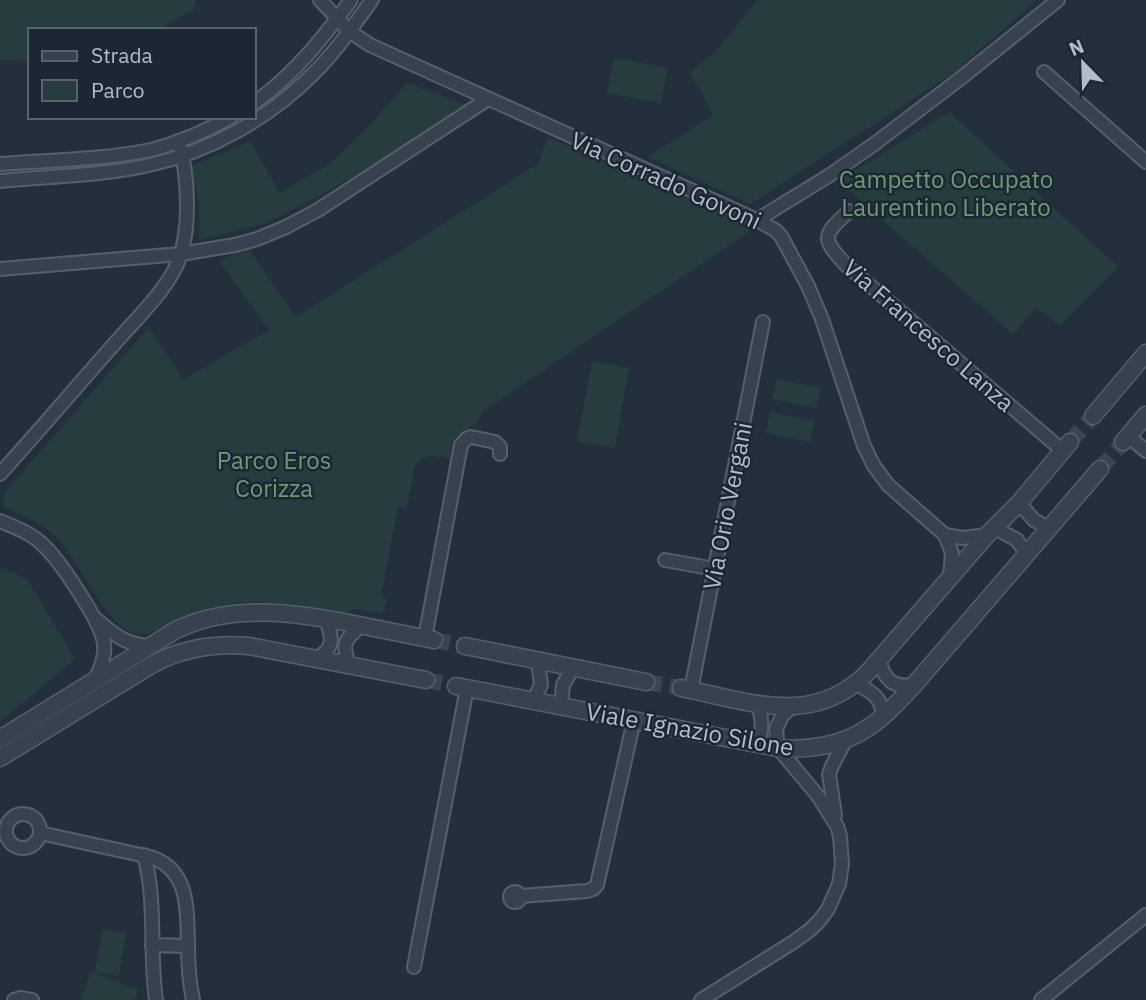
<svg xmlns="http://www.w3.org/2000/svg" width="1146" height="1000" viewBox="0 0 1146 1000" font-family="'IBM Plex Sans',sans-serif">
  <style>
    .green { fill: #263c3f }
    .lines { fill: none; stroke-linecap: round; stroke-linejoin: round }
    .tertiary-tunnel { stroke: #3a4453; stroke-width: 16; stroke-dasharray: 16 8; stroke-linecap: butt }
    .minor-casing { stroke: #565f6c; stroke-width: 16 }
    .tertiary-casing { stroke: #565f6c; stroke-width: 19 }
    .minor { stroke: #38414e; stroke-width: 12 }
    .tertiary { stroke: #38414e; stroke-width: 16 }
    .labels { text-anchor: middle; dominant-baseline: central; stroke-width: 5; stroke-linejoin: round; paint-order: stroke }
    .park-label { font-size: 24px; fill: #6b9a76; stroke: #1d2633 }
    .street-label { font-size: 24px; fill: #b4bcc9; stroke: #1d2633 }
  </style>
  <rect width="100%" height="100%" fill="#242f3e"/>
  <g class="green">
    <polygon points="0,0 196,0 193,10 157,30 30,30 30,60 0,61"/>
    <polygon points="758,0 1037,0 952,74 750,204 648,157 713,115 690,72 717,50"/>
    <polygon points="614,58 668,68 661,103 607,93"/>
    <path d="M407,83L468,105L453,116L368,168L323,194L264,224L199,240C200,214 200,191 189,167L251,141L279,193L330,164L371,124Z"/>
    <polygon points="949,112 1118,267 1060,325 1036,308 1013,334 838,181"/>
    <path d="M548,137L693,201L757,226L482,412C474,431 467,425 457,436C452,443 451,452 449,459C436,456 423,452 415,466L407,507H398L382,592L384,598L387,599L385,610L379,614L354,609L347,614C307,607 266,597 225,605C212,608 197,611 184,616C166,623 150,639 130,632C105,622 79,562 59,540C44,524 23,516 4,507V493L149,327L183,380L269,330L219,261L248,248L296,317L538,164Z"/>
    <polygon points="592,361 629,368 615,448 577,441"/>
    <polygon points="777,379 821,388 816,408 772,399"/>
    <polygon points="770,412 814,421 810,442 766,433"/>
    <polygon points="0,568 27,579 75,659 0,722"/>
    <polygon points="103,929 126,933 119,976 95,972"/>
    <polygon points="91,972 138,990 134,1000 81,1000"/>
  </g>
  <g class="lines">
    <g class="tertiary-tunnel">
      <polyline points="1070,442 1093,416"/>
      <polyline points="1100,469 1123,442"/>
      <polyline points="434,640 465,646"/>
      <polyline points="426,680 456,686"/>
      <polyline points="646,682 681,688"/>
    </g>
    <g class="minor-casing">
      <g id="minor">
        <polyline points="320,0 349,31 370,45 757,220 775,230 781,236 808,286 822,319 864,446 874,466 888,485 945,535 952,553 950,578"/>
        <polyline points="1044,72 1146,162"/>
        <path d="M254,103C294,75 322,39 351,0"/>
        <path d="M0,164C50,160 101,160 151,150C178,143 206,131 231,117"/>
        <path d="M0,181C49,176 101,176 149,165C209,152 269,118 312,75C335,53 353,26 372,0"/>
        <path d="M849,211C822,236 821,238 846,265L1063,451"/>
        <polyline points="757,220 830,175 873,145 961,78 1058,0"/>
        <polyline points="0,269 181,254 235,245 257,239 286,227 318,210 488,99"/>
        <polyline points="1128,436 1146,451"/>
        <path d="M0,474C39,431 77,386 116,342C136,319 166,291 178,262C191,231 189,173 178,141"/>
        <polyline points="1019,503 1034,520 1048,528"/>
        <path d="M0,521C14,527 31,533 42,544C59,559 102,623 104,644C106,656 100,669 95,680"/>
        <polyline points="995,528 1017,540 1026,553"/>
        <polyline points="945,535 963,538 987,535"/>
        <polyline points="665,560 715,569"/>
        <path d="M97,620C114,635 128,646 151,646"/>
        <polyline points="425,638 461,445 466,439 471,437 495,442 500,447 500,454"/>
        <path d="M316,659C336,647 332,638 326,619"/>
        <path d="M879,660C885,680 892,688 914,685"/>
        <path d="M350,666C341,644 344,640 361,626"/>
        <path d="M856,684C871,691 884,699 882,717"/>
        <polyline points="691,690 763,322"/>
        <polyline points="533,701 541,685 538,661"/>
        <polyline points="561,706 563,685 573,667"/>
        <path d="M755,744C764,731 763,718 757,703"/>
        <circle cx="23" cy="831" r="17"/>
        <polyline points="835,815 829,774 832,766 846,739"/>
        <path d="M40,833L150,857C190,869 187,911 188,945C188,964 189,982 193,1000"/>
        <path d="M144,855C157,902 149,952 156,1000"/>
        <circle cx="515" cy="897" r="5"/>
        <polyline points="520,896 587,891 593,889 597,885 634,720"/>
        <polyline points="152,945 188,946"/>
        <polyline points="414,967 467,688"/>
        <polyline points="14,1000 21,998 32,1000"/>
        <polyline points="701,1000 795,941 811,929 820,920 828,909 839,884 842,864 840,836 837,826 818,796 778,748 776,729 782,716 791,707"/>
        <polyline points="1041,1000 1146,915"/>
      </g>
    </g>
    <g class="tertiary-casing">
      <g id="tertiary">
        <polyline points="1093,416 1146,353"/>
        <polyline points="1123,442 1146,415"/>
        <polyline points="465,646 646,682"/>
        <path d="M456,686L778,748C808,751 844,745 869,727C886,716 900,700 914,685L1100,469"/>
        <path d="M681,688C749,701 813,729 869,671L987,535L1019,503L1070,442"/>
        <path d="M0,739L176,630C234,602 299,613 359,625C384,630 409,635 434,640"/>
        <path d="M0,758L153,664C183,648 215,643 249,646L426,680"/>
      </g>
    </g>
    <use href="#minor" class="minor"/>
    <use href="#tertiary" class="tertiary"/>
  </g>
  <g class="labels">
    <g class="park-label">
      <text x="946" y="179">Campetto Occupato<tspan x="946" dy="28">Laurentino Liberato</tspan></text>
      <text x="274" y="460">Parco Eros<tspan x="274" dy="28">Corizza</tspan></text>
    </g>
    <g class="street-label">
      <text transform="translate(666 180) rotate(24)">Via Corrado Govoni</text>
      <text transform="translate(929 335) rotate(41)">Via Francesco Lanza</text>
      <text transform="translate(727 506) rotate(-79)">Via Orio Vergani</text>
      <text transform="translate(690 729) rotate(10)">Viale Ignazio Silone</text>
    </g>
  </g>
  <rect x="28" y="28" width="228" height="91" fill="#1d2633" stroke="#59626f" stroke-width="2"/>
  <rect x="42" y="51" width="35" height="10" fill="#38414e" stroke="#59626f" stroke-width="2"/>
  <text x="91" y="63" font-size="21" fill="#b4bcc9">Strada</text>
  <rect x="42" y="80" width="35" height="21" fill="#263c3f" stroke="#59626f" stroke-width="2"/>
  <text x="91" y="98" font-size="21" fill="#b4bcc9">Parco</text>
  <g transform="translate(1083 63) rotate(337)" stroke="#1d2633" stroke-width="5" paint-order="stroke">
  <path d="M0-5L12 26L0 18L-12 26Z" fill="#b4bcc9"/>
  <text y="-10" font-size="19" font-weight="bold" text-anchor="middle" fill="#b4bcc9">N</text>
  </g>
</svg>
